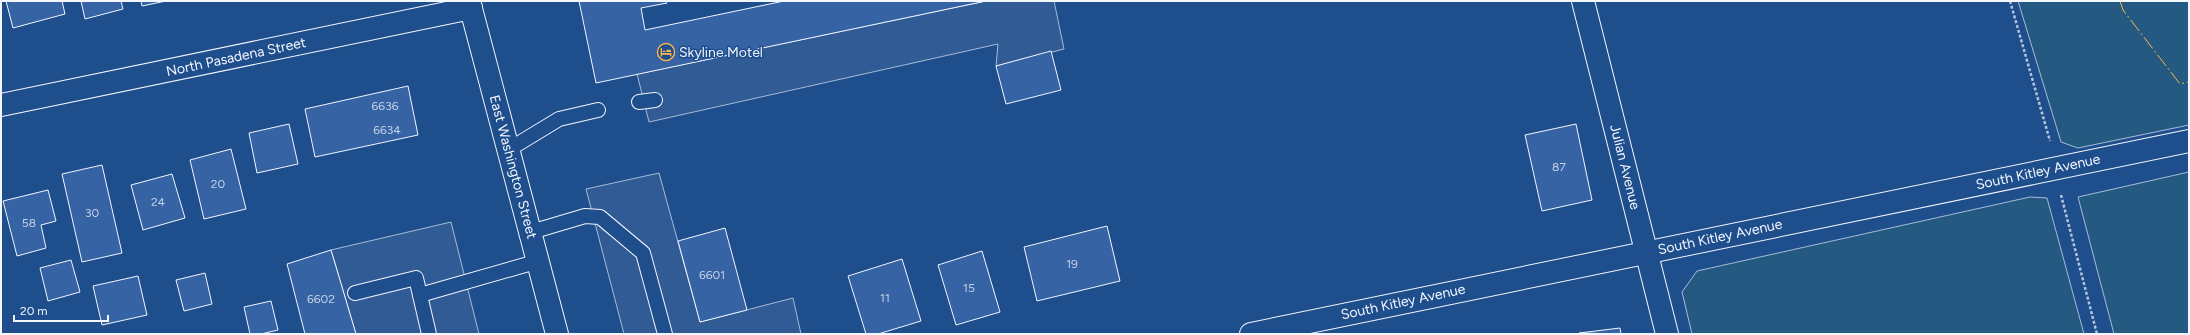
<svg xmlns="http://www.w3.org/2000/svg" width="2190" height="335" viewBox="0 0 2190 335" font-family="Figtree,sans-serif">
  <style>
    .green { fill: #245a82; stroke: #a8bbd7 }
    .parking { fill: #305b95; stroke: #a8bbd7 }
    .building { fill: #3563a3; stroke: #f2f6ff }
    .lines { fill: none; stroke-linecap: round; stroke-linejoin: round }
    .lane-casing { stroke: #f2f6ff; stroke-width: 16 }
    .street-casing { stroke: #f2f6ff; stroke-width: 24 }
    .secondary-casing { stroke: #f2f6ff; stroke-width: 24 }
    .primary-casing { stroke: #f2f6ff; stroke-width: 24 }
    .path { stroke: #b3c4dc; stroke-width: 2.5; stroke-dasharray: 3 2; stroke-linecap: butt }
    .lane { stroke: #1f4e8c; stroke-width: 14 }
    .street { stroke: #1f4e8c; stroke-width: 22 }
    .secondary { stroke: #1f4e8c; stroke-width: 22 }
    .primary { stroke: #1f4e8c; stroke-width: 22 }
    .power { stroke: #ffb74d; stroke-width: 1; stroke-dasharray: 14 3 2 3; stroke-linecap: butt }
    .labels { text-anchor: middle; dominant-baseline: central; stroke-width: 3; stroke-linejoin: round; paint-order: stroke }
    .number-label { font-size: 12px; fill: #c3d1e8 }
    .poi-label { font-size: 14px; fill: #f2f6ff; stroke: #1f4e8c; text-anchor: start }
    .street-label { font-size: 14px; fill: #f2f6ff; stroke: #1f4e8c }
  </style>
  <rect width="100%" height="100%" fill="#1f4e8c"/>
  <g class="green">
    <polygon points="2018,1 2189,1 2189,125 2078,148 2061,142"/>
    <polygon points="2189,172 2189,334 2114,334 2078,197"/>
    <polygon points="2030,197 2047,198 2084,334 1692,334 1682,292 1697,271"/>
  </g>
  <g class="parking">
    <polygon points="986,1 1054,1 1064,49 996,66 998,44 649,122 637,74"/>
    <polygon points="659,173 700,322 793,298 801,334 624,334 586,189"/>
    <polygon points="451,222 479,334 356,334 331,250"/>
  </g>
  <g class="building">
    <polygon points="6,1 62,1 65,14 13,28"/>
    <polygon points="81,1 121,1 123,9 85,19"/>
    <polygon points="141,1 166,1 142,6"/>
    <polygon points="579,1 666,1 667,3 641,8 645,30 784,1 986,1 596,83"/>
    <polygon points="1051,51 1061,90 1006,104 996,66"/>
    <polygon points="408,86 418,135 315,157 305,109"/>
    <polygon points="289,124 298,164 257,173 249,133"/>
    <polygon points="1576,124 1592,200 1542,211 1525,135"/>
    <polygon points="231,149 246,209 204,219 190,160"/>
    <polygon points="102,165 122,253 82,262 62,174"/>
    <polygon points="172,174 185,218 143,230 131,185"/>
    <polygon points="48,190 56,221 41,225 46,248 17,256 3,201"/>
    <polygon points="1107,226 1120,281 1037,301 1024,247"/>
    <polygon points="725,228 747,310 700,322 678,241"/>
    <polygon points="331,250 356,334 305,334 287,264"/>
    <polygon points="982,251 1000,312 956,325 938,265"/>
    <polygon points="902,259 921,321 878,334 866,334 848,276"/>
    <polygon points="71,260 80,292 48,301 40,268"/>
    <polygon points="205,273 212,304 184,311 176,280"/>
    <polygon points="138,276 147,315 102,325 93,286"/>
    <polygon points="271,301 278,330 261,334 250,334 244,307"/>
    <polygon points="1620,328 1621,334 1579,333"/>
  </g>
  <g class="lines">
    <g class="lane-casing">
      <g id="lane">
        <polyline points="639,102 655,100"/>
        <polyline points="508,150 559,119 598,110"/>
        <polyline points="531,232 585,216 600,217 643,253 665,334"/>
        <polyline points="355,293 416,278 429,334"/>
        <polyline points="420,295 539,261"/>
      </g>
    </g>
    <g class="street-casing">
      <g id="street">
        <polyline points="1583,1 1667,334"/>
        <polyline points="1,105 471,8"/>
      </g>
    </g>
    <g class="secondary-casing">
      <polyline id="secondary" points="1251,334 2189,141"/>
    </g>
    <g class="primary-casing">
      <polyline id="primary" points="469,1 557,334"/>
    </g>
    <g class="path">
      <polyline points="2010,1 2050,141"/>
      <polyline points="2061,195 2097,334"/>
    </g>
    <use href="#lane" class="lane"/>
    <use href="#street" class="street"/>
    <use href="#secondary" class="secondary"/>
    <use href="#primary" class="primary"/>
    <polyline class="power" points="2120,1 2123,10 2180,84 2189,82"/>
  </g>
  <defs>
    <g id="hotel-ring" transform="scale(0.9)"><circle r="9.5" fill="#1f4e8c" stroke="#ffb74d" stroke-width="1.5"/><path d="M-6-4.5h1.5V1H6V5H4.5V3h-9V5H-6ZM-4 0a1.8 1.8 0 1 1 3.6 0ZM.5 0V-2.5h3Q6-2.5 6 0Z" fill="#ffb74d"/></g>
  </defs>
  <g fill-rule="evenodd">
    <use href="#hotel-ring" x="666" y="52"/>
  </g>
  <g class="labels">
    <g class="number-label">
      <text x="385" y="106">6636</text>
      <text x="387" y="130">6634</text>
      <text x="1559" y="167">87</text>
      <text x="218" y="184">20</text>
      <text x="158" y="202">24</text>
      <text x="92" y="213">30</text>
      <text x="29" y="223">58</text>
      <text x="1072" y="264">19</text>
      <text x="712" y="275">6601</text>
      <text x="969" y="288">15</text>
      <text x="885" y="298">11</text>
      <text x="321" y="299">6602</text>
    </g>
    <g class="poi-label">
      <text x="679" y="52">Skyline Motel</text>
    </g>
    <g class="street-label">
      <text transform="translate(236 57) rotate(-12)">North Pasadena Street</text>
      <text transform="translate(513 167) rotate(75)">East Washington Street</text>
      <text transform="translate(1625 167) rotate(76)">Julian Avenue</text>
      <text transform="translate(2038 172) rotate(-12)">South Kitley Avenue</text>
      <text transform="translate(1720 237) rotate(-12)">South Kitley Avenue</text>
      <text transform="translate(1403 302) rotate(-12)">South Kitley Avenue</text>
    </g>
  </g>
  <rect width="2190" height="335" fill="none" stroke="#f2f6ff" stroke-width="4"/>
  <path d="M14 315v6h94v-6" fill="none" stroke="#f2f6ff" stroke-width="2"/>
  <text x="20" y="315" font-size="12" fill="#f2f6ff" stroke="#1f4e8c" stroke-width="3" paint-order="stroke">20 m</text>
</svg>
